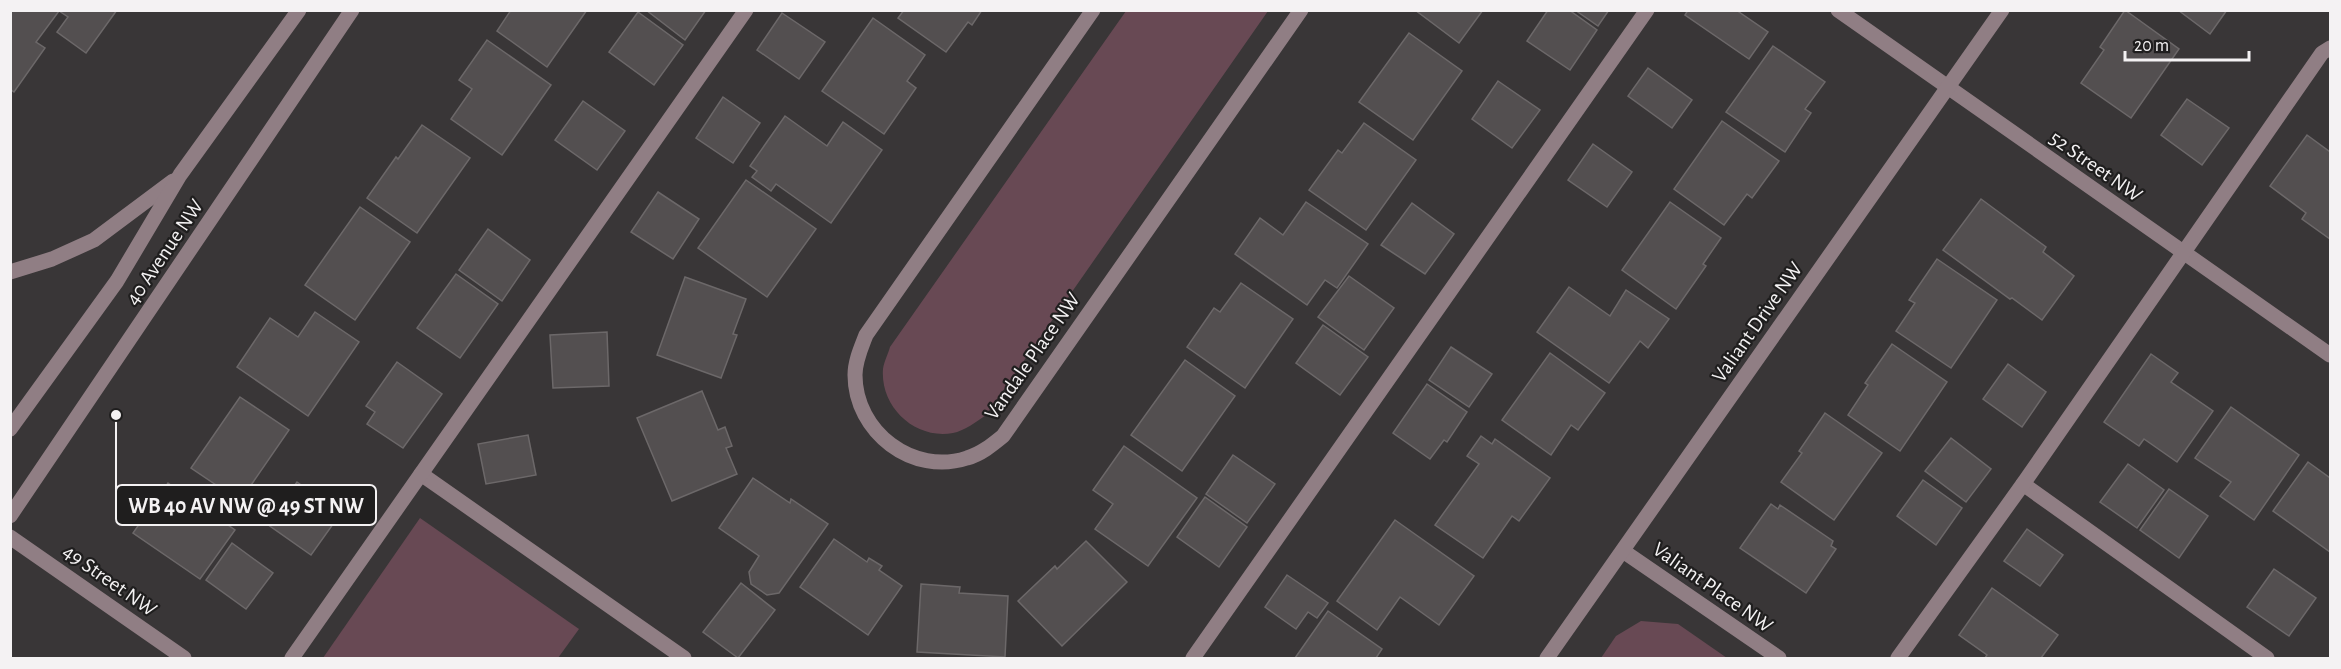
<svg xmlns="http://www.w3.org/2000/svg" width="2341" height="669" font-family="'Alegreya Sans',sans-serif">
<style>
.green{fill:#684954}
.building{fill:#534f50;stroke:#6c6869;stroke-width:1.5}
.lines{fill:none;stroke-linecap:round;stroke-linejoin:round}
.minor{stroke:#907e84;stroke-width:15}
.labels{text-anchor:middle;stroke-width:4.5;stroke-linejoin:round;paint-order:stroke}
.street-label{font-size:21px;fill:#f4f2f3;stroke:#1f1e1e}
.leader{fill:none;stroke:#f4f2f3;stroke-width:2}
.callout-dot{fill:#f4f2f3;stroke:#1f1e1e;stroke-width:2}
.callout{fill:#1f1e1e;stroke:#f4f2f3;stroke-width:2}
.callout-label{font-size:22px;text-anchor:middle;font-weight:bold;fill:#f4f2f3}
</style>
<rect width="100%" height="100%" fill="#393637"/>
<g class="green">
<path d="M1126,11h142l-282,404c-10,7 -22,16 -33,18 -38,7 -73,-26 -70,-64 1,-7 5,-15 7,-22z"/>
<path d="M420,518l159,111 -21,29h-235z"/>
<path d="M1641,621l37,3 49,34h-126l15,-22z"/>
</g>
<g class="building">
<path d="M10,10h107l-31,43 -29,-21 11,-15 -9,-6 -23,31 9,6 -31,44 -4,-3z"/>
<path d="M511,10h76l-40,57 -50,-36z"/>
<path d="M646,10h60l-21,30z"/>
<path d="M904,10h78l-10,15 -4,-3 -22,30 -48,-34z"/>
<path d="M1415,10h68l-24,33z"/>
<path d="M1548,10h21l28,20 -27,40 -43,-29z"/>
<path d="M1575,10h34l-11,16z"/>
<path d="M1688,10h48l32,22 -19,27 -64,-44z"/>
<path d="M2125,10l54,39 -48,69 -50,-35 23,-33 -4,-3z"/>
<path d="M2178,10h49l-17,24z"/>
<path d="M638,12l45,33 -29,40 -45,-33z"/>
<path d="M782,13l43,29 -26,37 -42,-29z"/>
<path d="M873,18l52,37 -18,26 9,7 -32,46 -62,-43z"/>
<path d="M1409,33l53,38 -49,69 -54,-38z"/>
<path d="M487,40l64,45 -49,70 -51,-36 21,-30 -13,-9z"/>
<path d="M1773,46l52,36 -20,27 6,4 -26,39 -59,-40z"/>
<path d="M1648,68l44,32 -20,28 -44,-32z"/>
<path d="M1498,81l42,29 -28,38 -40,-29z"/>
<path d="M723,97l37,26 -27,40 -37,-25z"/>
<path d="M2187,99l42,29 -27,37 -41,-30z"/>
<path d="M583,101l42,30 -28,39 -42,-30z"/>
<path d="M785,116l42,30 16,-24 39,28 -51,73 -55,-39 -5,7 -19,-14 5,-6 -7,-5z"/>
<path d="M1722,121l57,40 -27,37 -5,-4 -23,31 -50,-36z"/>
<path d="M1364,123l52,37 -50,70 -57,-40 29,-40 4,3z"/>
<path d="M422,125l48,33 -53,75 -50,-35 29,-41 2,2z"/>
<path d="M2307,135l23,17v87l-28,-20 4,-6 -36,-27z"/>
<path d="M1593,144l39,28 -25,35 -39,-27z"/>
<path d="M746,180l70,49 -49,68 -69,-49z"/>
<path d="M658,192l41,27 -26,40 -42,-27z"/>
<path d="M1981,199l65,48 -3,5 31,24 -32,44 -30,-22 -2,1 -67,-49z"/>
<path d="M1306,202l62,42 -31,44 -12,-8 -18,25 -72,-51 25,-36 23,17z"/>
<path d="M1670,202l51,36 -18,26 3,2 -30,43 -54,-39z"/>
<path d="M1412,203l42,31 -29,40 -44,-29z"/>
<path d="M360,207l50,35 -55,78 -50,-35z"/>
<path d="M488,229l42,31 -28,41 -43,-31z"/>
<path d="M1937,259l60,41 -46,68 -55,-37 19,-28 -6,-3z"/>
<path d="M456,274l42,30 -38,54 -43,-30z"/>
<path d="M1349,276l45,32 -30,42 -46,-33z"/>
<path d="M685,277l61,22 -13,35 4,1 -16,43 -64,-23z"/>
<path d="M1241,283l52,36 -48,69 -58,-41 27,-39 6,4z"/>
<path d="M1569,287l41,29 16,-26 43,29 -21,29 -8,-7 -31,42 -72,-51z"/>
<path d="M315,312l44,30 -51,74 -71,-49 33,-49 28,19z"/>
<path d="M1323,325l45,32 -28,38 -44,-32z"/>
<path d="M607,332l2,54 -56,2 -3,-53z"/>
<path d="M1892,344l55,38 -47,69 -52,-36 20,-30 -3,-2z"/>
<path d="M1451,347l41,27 -23,33 -40,-27z"/>
<path d="M1550,353l55,40 -27,37 -7,-5 -20,30 -49,-35z"/>
<path d="M2151,354l27,19 -7,9 42,29 -36,51 -33,-23 -5,7 -35,-24z"/>
<path d="M1185,360l50,36 -53,75 -51,-36z"/>
<path d="M397,362l45,32 -39,54 -36,-24 8,-12 -9,-6z"/>
<path d="M2008,364l38,28 -24,35 -39,-28z"/>
<path d="M1427,384l40,28 -20,30 -3,-2 -14,19 -37,-26z"/>
<path d="M702,391l16,39 7,-3 7,19 -6,2 11,26 -65,27 -35,-83z"/>
<path d="M240,397l49,33 -49,71 -49,-33z"/>
<path d="M2231,407l68,48 -45,65 -34,-24 11,-14 -36,-24z"/>
<path d="M1825,413l57,40 -48,67 -53,-38 21,-29 -3,-2z"/>
<path d="M528,435l8,40 -50,9 -8,-40z"/>
<path d="M1481,436l11,8 3,-5 55,39 -31,43 -7,-5 -29,42 -48,-33 44,-61 -12,-8z"/>
<path d="M1951,438l40,31 -25,33 -41,-31z"/>
<path d="M1124,446l73,52 -49,68 -53,-37 18,-25 -20,-14z"/>
<path d="M1233,455l42,29 -28,39 -41,-29z"/>
<path d="M2308,462l22,16v74l-57,-41z"/>
<path d="M2128,464l36,26 -27,38 -37,-26z"/>
<path d="M753,478l37,25 1,-4 37,25 -49,69 -12,2 -16,-11 -2,-12 10,-16 -40,-28z"/>
<path d="M1923,480l39,28 -26,37 -39,-29z"/>
<path d="M297,482l44,31 -30,42 -44,-31z"/>
<path d="M168,483l67,47 -35,49 -67,-46z"/>
<path d="M2169,489l39,27 -29,42 -39,-28z"/>
<path d="M1205,497l42,30 -28,40 -42,-30z"/>
<path d="M1771,504l7,5 2,-4 53,36 -2,5 5,3 -30,44 -66,-45z"/>
<path d="M1395,520l79,56 -35,49 -39,-28 -23,33 -40,-29z"/>
<path d="M2027,529l36,26 -23,31 -36,-25z"/>
<path d="M834,539l33,23 2,-4 13,8 -3,4 23,16 -34,49 -68,-48z"/>
<path d="M1086,541l41,41 -65,64 -44,-45 37,-35 2,3z"/>
<path d="M232,543l41,30 -27,36 -40,-29z"/>
<path d="M2274,569l42,29 -27,38 -42,-29z"/>
<path d="M1287,575l41,28 -11,15 -9,-6 -12,17 -31,-22z"/>
<path d="M741,583l34,27 -37,48 -35,-26z"/>
<path d="M921,584l39,3 -1,6 49,3 -3,61 -88,-5z"/>
<path d="M1992,588l66,47 -17,23h-56l2,-3 -28,-20z"/>
<path d="M1328,611l54,38 -6,9h-81z"/>
</g>
<g class="lines">
<g class="minor">
<path d="M1093,10l-227,325c-5,13 -11,26 -11,40 0,57 58,101 112,83 14,-4 25,-13 36,-22l298,-426"/>
<path d="M1838,10l492,345"/>
<path d="M10,272l42,-13 42,-19 79,-59"/>
<path d="M10,429l107,-148 63,-106 119,-165"/>
<path d="M421,474l263,184"/>
<path d="M2023,484l244,174"/>
<path d="M10,516l342,-506"/>
<path d="M10,537l174,121"/>
<path d="M1623,551l156,107"/>
<path d="M292,658l454,-648"/>
<path d="M1193,658l454,-648"/>
<path d="M1547,658l455,-648"/>
<path d="M1898,658l125,-174 299,-431 8,-5"/>
</g>
</g>
<g class="labels">
<g class="street-label">
<text transform="translate(2096 166) rotate(35)" y="7">52 Street NW</text>
<text transform="translate(164 252) rotate(-56)" y="7">40 Avenue NW</text>
<text transform="translate(1757 322) rotate(-55)" y="7">Valiant Drive NW</text>
<text transform="translate(1032 356) rotate(-55)" y="7">Vandale Place NW</text>
<text transform="translate(110 580) rotate(35)" y="7">49 Street NW</text>
<text transform="translate(1713 587) rotate(35)" y="7">Valiant Place NW</text>
</g>
</g>
<path class="leader" d="M116 415L116 505"/>
<circle class="callout-dot" cx="116" cy="415" r="6"/>
<rect class="callout" x="116" y="485" width="260" height="40" rx="6"/>
<g class="callout-label">
<text x="246" y="513">WB 40 AV NW @ 49 ST NW</text>
</g>
<rect width="2341" height="669" fill="none" stroke="#f4f2f3" stroke-width="24"/>
<path d="M2125 51v9h124v-9" fill="none" stroke="#f4f2f3" stroke-width="3"/>
<text x="2134" y="51" font-size="18" fill="#f4f2f3" stroke="#1f1e1e" stroke-width="4.5" paint-order="stroke">20 m</text>
</svg>
